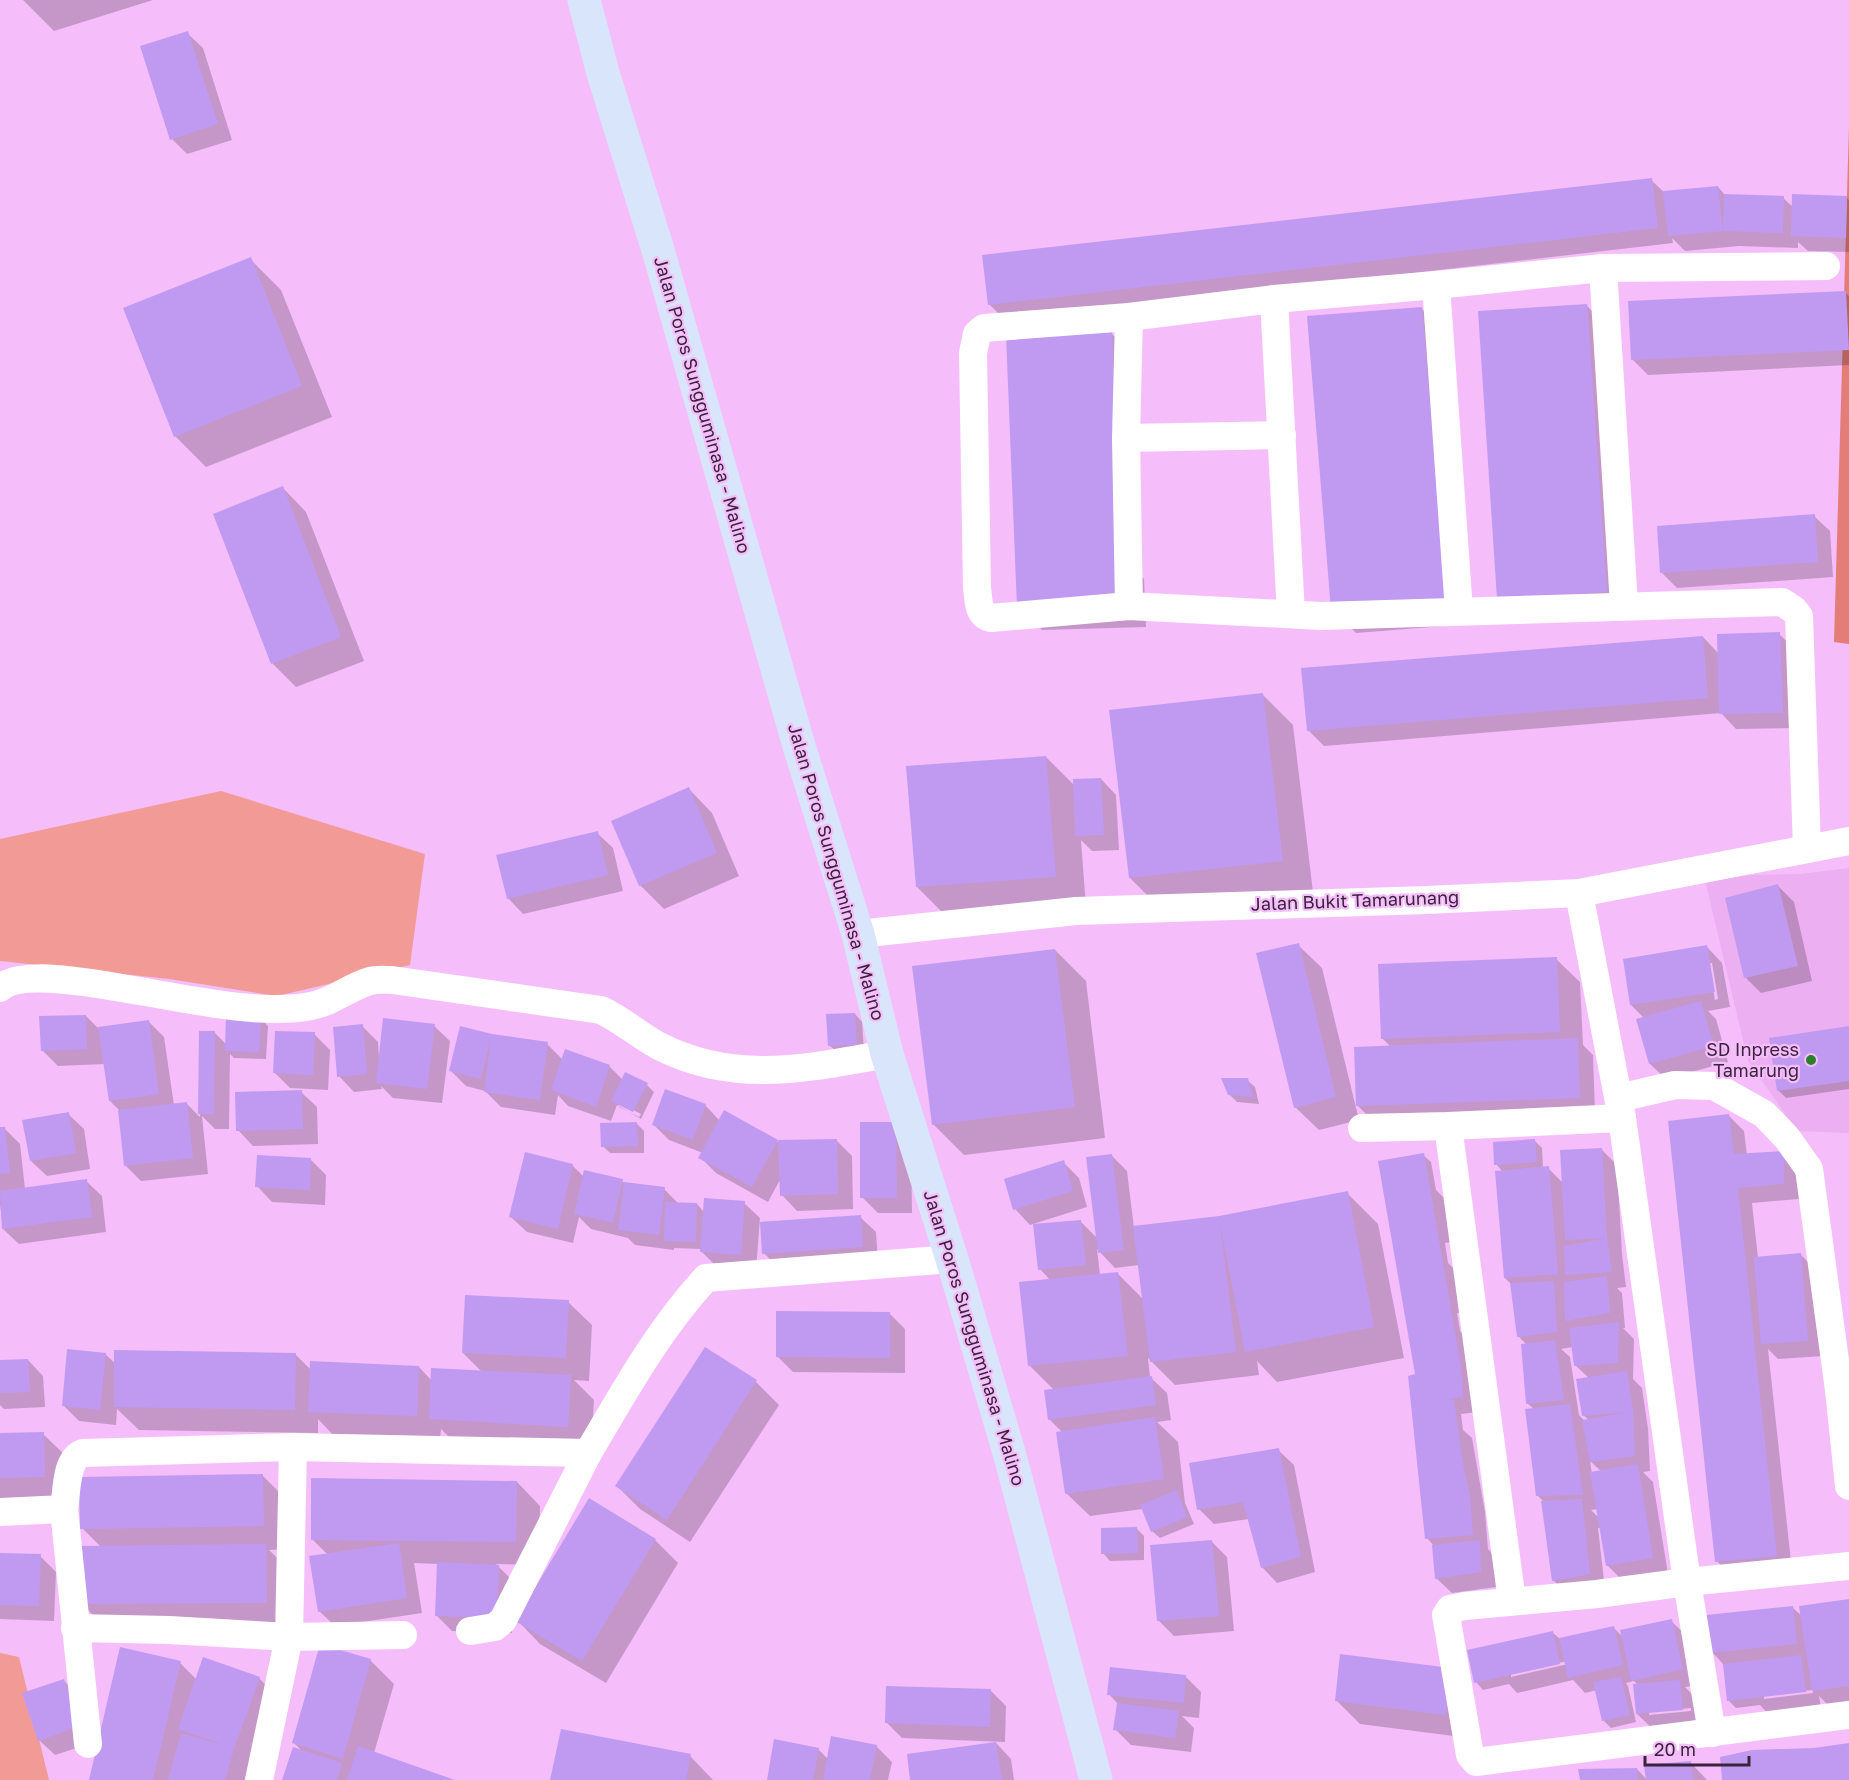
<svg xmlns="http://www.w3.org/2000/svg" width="1849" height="1780" font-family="'Golos Text',sans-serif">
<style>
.built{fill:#ecaff2}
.green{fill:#f29b96}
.forest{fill:#e47c78}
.shadow{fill:#0003;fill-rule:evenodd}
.building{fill:#c09af1}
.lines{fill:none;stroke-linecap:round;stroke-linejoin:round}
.minor{stroke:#fff;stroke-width:28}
.primary{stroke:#d9e5fb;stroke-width:33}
.poi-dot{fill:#2a7f2c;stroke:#f6bdfb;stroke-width:2}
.labels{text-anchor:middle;stroke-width:4.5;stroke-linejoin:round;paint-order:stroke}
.street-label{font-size:18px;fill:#3a243d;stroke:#f6bdfb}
.poi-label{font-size:18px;fill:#3a243d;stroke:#f6bdfb;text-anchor:end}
</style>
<rect width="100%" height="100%" fill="#f6bdfb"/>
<path class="built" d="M1849,868v265l-52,-2 -49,-70 -44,-185 96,-2z"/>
<g class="green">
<path d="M221,791l204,63 -15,111 -133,31 -108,-17 -169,-18v-122z"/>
<path d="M0,1653l19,4 30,123h-49z"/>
</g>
<path class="forest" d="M1849,126v518l-15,-2z"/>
<g class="shadow">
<path d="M23,0h130l-99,31z"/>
<path d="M187,33l16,15 29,92 -45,14 -15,-15z"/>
<path d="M1651,180l13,12 54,-5 8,9 57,2 10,9 53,-10 3,3v52l-41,-1 -10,-9v6l-59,-2 -54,5 -13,-13 1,5 -668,77 -16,-16z"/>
<path d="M250,259l31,31 51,127 -126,50 -31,-31z"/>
<path d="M1845,292l4,4v69l-201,10 -16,-16z"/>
<path d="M1587,306l23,23 19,286 -107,6z"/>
<path d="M1422,309l23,23 24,292 -113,9 -24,-24z"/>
<path d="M1111,333l16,16 9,222 8,8 2,48 -104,3 -23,-23z"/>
<path d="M283,488l23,24 58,149 -68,26 -23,-23 -58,-149z"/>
<path d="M1814,516l16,15 3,46 -156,11 -15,-15z"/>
<path d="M1779,634l16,15 3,79 -62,1 -15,-16 -397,33 -16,-16 395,-93 16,17z"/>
<path d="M1262,694l31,31 20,167 -152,17 -31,-31z"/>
<path d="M1046,757l29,29 26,-7 15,16 3,55 -27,1 -11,-11 5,67 -138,11 -31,-31z"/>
<path d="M689,789l23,24 27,63 -75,33 -24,-24 -27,-63z"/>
<path d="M597,833l16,15 10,43 -100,23 -15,-16z"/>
<path d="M1778,886l16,16 18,79 -51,12 -15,-15z"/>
<path d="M1298,945l24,23 37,152 -40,10 -24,-23z"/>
<path d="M1707,947l15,16 8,44 -22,4 8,8 12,43 -62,17 -16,-15 -5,-45 -14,-14zM1709,963h3l6,36 -3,1z"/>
<path d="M1055,950l31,31 19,157 -141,17 -31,-31z"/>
<path d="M1556,959l24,23 3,63 10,10 2,58 -222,8 -15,-15 33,-59 -9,-9z"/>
<path d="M855,1014l7,8 2,29 -27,1 -8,-7z"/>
<path d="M86,1016l12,12 50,-7 16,16 10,68 13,-1 13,13v-85h14l13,13 33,-27 8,8 -2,33 -32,-1 -4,-4 -1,75h-14l-13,-13 6,58 -67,7 -16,-16 -6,-55 -9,-9 -5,-37 -47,2 -16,-16z"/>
<path d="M362,1026l16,16 1,15 55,-31 16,15 -8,62 -49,-5 -12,-12 1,3 -28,3 -15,-16z"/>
<path d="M1849,1027v62l-63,9 -8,-8z"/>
<path d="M314,1034l16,16 -2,40 -38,-2 -16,-16z"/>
<path d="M492,1035l55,9 16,16 46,6 14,14 24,5 7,7 -13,27 -24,-14 -6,16 -43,-15 -10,-11 -3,20 -54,-8 -16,-16 -19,-5 -16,-16zM619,1103l22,11 -2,3 -20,-10z"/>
<path d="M1247,1080l8,7 4,17 -22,-2 -8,-8z"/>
<path d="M301,1092l16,15 1,37 -65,2 -15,-16z"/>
<path d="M705,1105l15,16 5,-9 53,30 58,-2 16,16 1,53 -56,2 -15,-16 -1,-17 -13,24 -52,-29 -16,-16 3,-4 -34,-13 -15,-15z"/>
<path d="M68,1114l16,15 6,40 -43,7 -16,-15z"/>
<path d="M1729,1116l15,15 3,24 36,-2 16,15v31l-47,4 6,55 43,-3 15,15 7,86 -45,3 -10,-10 24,222 -60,6 -15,-16z"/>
<path d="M636,1123l8,8v22h-34l-7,-7z"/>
<path d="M862,1123l49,16 1,74h-34l-16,-16z"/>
<path d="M4,1128l16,16 5,45 61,-8 16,15 4,36 -87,12 -16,-15 -3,-25v-75z"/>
<path d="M1535,1141l7,7 1,20h5l15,15 38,-34 16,16 5,89 4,33 -9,1 5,5 3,35h-2l11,11 -1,40 9,9 6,41 2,42 -7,1 10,10 15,92 -45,7 -16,-16 -6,-37h-3l7,61 -36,6 -16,-15 -10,-79 -6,-6 -3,-86 -7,-6v-58l-9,-9 -7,-52 -6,-6 -2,-106 -7,-8zM1573,1347l2,18 14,13 -6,37 6,5 -4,1 -6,-6 -9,-58 -9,-8zM1590,1461l12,11 -10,2zM1598,1509l1,9 -8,-8z"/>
<path d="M1111,1155l16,16 7,57 84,-10 129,-25 31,31 26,134 -127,24 -20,-21 2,14 -84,10 -27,-27 2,19 17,16 4,27 -14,2 21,20 7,61 9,21 -34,14 -8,-7 -9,-22 -53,7 -24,-23 -3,-60 -14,-14 5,-29 -24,-24 21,-85 -11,-12 40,-48 18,18zM1097,1249l18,19 24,-3 4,34 -25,-25 -18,1z"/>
<path d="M1423,1155l8,7 5,28 8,8 7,44 -6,1 3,20 8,8 7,41 -6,1 3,18 8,8 10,73 -17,2 2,16 9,8 13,74 3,37 7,8 1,30 -44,6 -16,-15 -2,-32 -7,-8 -10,-162z"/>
<path d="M311,1160l15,15 -1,30 -53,-3 -15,-16z"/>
<path d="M1063,1162l16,16 8,29 -57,18 -15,-16z"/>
<path d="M572,1165l12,12 38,4 4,3 38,5 15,15h18l7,8 40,-9 16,15 -4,52 -39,-3 -16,-16v-2l-27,-1v2l-39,-5 -7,-7 -37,-9 -12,-12 -6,26 -46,-11 -16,-15z"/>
<path d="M860,1217l16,15 2,30 -99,7 -15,-16z"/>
<path d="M568,1302l24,23 -3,56 -15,-1 20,20 -3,50 -137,-8 -13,-13 -1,10 -107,-4 -15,-16v14l-179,-3 -22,-21 -1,16 -37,-4 -16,-16 42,-51 11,10 179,-10 16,16 108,-3 13,14 50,-9 -19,-19z"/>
<path d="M889,1313l16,16v44l-112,-1 -16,-16z"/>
<path d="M706,1349l50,33 23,23 -89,137 -50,-33 -23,-23z"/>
<path d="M28,1360l15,16 2,31 -41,2 -4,-4v-44z"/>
<path d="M0,1434h43l24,23v43l-67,1z"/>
<path d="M1278,1450l16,15 21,107 -38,11 -15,-16 -13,-48 -35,5 -15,-15z"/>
<path d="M262,1475l24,24v50l-17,1 20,19 1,57 -185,1 -24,-24 20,-56 -19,-19z"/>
<path d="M517,1482l23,24 -1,59 -43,-1 18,18 -2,51 -60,-2 -16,-16 2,-51 -24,-1 8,50 -87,13 -16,-15 9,-56 -16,-16z"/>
<path d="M1137,1529l7,7v24l-34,1 -7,-8z"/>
<path d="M655,1540l23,23 -72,120 -66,-39 -23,-24z"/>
<path d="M1212,1542l15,15 7,74 -60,5 -16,-16z"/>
<path d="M0,1554l40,2 16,16 -2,49 -54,-2z"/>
<path d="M1849,1600v103l-20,3 -10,-10 2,11 -53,7 -8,-9 -24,3 -8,-8 -4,-35 -12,-13 81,-44 9,8zM1813,1690v3l-49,6v-3z"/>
<path d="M1671,1621l16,15 11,49 -13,2 10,10 3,28 -45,4 -16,-15 1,-29 -4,-4 -8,2 2,3 8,36 -25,6 -8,-8 -6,-30 -12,3 -12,-13 -56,13 -8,-9 -26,6 -7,-8 76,-50 8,7 53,-12 10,10zM1567,1661l1,3 -57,13v-3zM1691,1708v3l-42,4v-3z"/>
<path d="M370,1660l24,24 -20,69 77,27h-167l18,-29 -8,-8z"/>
<path d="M180,1663l17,17 62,-2 15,16 -29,86h-154z"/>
<path d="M1451,1669l23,24 -5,45 -109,-14 -24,-24z"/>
<path d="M1186,1677l15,15 -2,26 -17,-2 12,12 -3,24 -60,-7 -16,-16 3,-25 -9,-10z"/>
<path d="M64,1681l15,15 16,46 -40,13 -16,-15z"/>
<path d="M991,1691l15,15 -1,36 -103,-4 -16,-16z"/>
<path d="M996,1743l15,16 3,21h-102z"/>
<path d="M876,1746l16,16 -4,18h-120l50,-31 10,10z"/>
<path d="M690,1756l23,24h-162z"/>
<path d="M1691,1763l16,17h-60z"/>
<path d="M1637,1769l10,11h-65z"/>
</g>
<g class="building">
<path d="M188,31l30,93 -48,16 -30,-94z"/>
<path d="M1652,178l6,50 -670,77 -6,-50z"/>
<path d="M1718,186l5,45 -55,5 -5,-45z"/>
<path d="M1724,194l60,2 -1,37 -60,-2z"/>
<path d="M1792,194l55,2 -1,42 -55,-2z"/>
<path d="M251,257l51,129 -128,51 -51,-129z"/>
<path d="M1846,291l3,59 -218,10 -3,-59z"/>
<path d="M1587,304l20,288 -110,7 -19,-288z"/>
<path d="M1422,307l24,294 -115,9 -24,-294z"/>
<path d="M1112,332l11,272 -106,4 -11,-273z"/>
<path d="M283,486l58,151 -70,27 -58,-150z"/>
<path d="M1815,514l3,48 -158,11 -3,-47z"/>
<path d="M1780,632l3,81 -64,1 -2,-80z"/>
<path d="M1703,636l5,62 -401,33 -6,-63z"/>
<path d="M1263,693l20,168 -154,17 -20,-168z"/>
<path d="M1046,756l10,121 -140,10 -10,-121z"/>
<path d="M1101,778l3,57 -29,1 -2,-57z"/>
<path d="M689,787l28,66 -78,33 -28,-65z"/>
<path d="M598,831l10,44 -101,24 -11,-44z"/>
<path d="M1778,884l20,82 -54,12 -19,-80z"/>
<path d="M1299,943l37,154 -42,11 -38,-155z"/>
<path d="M1707,945l8,47 -85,13 -7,-46z"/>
<path d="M1055,949l20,158 -143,18 -20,-159z"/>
<path d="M1557,957l3,75 -179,7 -3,-75z"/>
<path d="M1701,1001l13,45 -65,18 -13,-45z"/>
<path d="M855,1013l2,32 -29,1 -2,-32z"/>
<path d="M86,1015l1,34 -46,2 -2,-35z"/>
<path d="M226,1015l35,2 -2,35 -34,-1z"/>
<path d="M383,1018l52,6 -8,65 -51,-6z"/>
<path d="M149,1020l10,74 -50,7 -11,-74z"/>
<path d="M363,1024l4,50 -30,3 -4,-50z"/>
<path d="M460,1026l32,8 56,8 -8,58 -56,-8 7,-55 -10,42 -32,-8z"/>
<path d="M1849,1026v55l-72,10 -8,-53z"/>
<path d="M199,1031h16l-1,83h-16z"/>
<path d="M275,1031l40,1 -2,43 -40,-2z"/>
<path d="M1578,1038l2,60 -224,8 -2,-59z"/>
<path d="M565,1049l45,16 -14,42 -45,-17z"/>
<path d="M625,1072l23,11 -15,29 -22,-11z"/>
<path d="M1221,1078h27l5,19 -25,-2z"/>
<path d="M665,1089l41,15 -13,36 -41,-15z"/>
<path d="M302,1090l1,39 -67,2 -1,-39z"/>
<path d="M187,1102l6,56 -69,8 -6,-56z"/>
<path d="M724,1110l54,30 59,-1 1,55 -58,2 -2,-56 -26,47 -54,-29z"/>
<path d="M69,1112l7,41 -46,8 -8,-41z"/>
<path d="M1729,1114l5,40 50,-3v33l-46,4 39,368 -62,6 -47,-441z"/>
<path d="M637,1122l1,24 -37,1 -1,-24z"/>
<path d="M860,1122h36l1,76h-37z"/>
<path d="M0,1127h5l5,46 -10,1z"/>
<path d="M1535,1139l2,23 -43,3 -1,-23z"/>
<path d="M1602,1148l5,90 -42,2 -5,-90z"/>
<path d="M525,1152l48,12 -15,65 -49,-12z"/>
<path d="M1424,1153l37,214 2,30 -27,4 18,-2 9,65 7,31 3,40 -48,4 -17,-163 7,-2 -37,-213z"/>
<path d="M1112,1154l12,96 -26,3 -12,-96z"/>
<path d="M257,1155l54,3 -1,32 -55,-3z"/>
<path d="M1064,1160l9,31 -60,19 -9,-31z"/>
<path d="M1549,1166l9,108 -54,4 -9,-107z"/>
<path d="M584,1170l39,9 -10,44 -39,-9z"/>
<path d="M87,1179l5,38 -90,12 -2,-38z"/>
<path d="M624,1182l41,5 -6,48 -41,-5z"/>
<path d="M1348,1191l26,136 -129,25 -25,-129 16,129 -86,10 -17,-136 86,-10z"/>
<path d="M704,1198l41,3 -4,54 -41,-3z"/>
<path d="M665,1202l32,1 -1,39 -32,-1z"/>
<path d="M861,1215l2,32 -101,7 -2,-32z"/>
<path d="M1081,1220l5,45 -48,5 -5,-46z"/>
<path d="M1607,1238l5,34 -47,3 -1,-29z"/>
<path d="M1801,1253l7,88 -47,3 -7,-87z"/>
<path d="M1118,1272l10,84 -100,10 -9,-84z"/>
<path d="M1607,1276l3,37 -45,8 -1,-39z"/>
<path d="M1554,1281l3,51 -40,5 -7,-54z"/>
<path d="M465,1295l104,5 -3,58 -104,-5z"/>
<path d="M776,1311l114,1v46l-114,-1z"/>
<path d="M1619,1322l-1,41 -44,3 -5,-38z"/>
<path d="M1555,1340l9,60 -38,4 -5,-60z"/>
<path d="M705,1347l52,33 -90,140 -52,-34z"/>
<path d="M67,1349l39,4 -6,57 -38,-4z"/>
<path d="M114,1350l182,3 -1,57 -181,-3z"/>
<path d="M28,1359l2,33 -30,1v-33z"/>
<path d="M310,1361l109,5 -2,50 -109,-4z"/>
<path d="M431,1368l140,7 -3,52 -139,-8z"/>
<path d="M1627,1371l6,41 2,44 -45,6 -8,-42 47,-8 -47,4 -6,-37z"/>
<path d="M1152,1376l4,29 -108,15 -4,-30z"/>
<path d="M1570,1404l13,91 -47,1 -11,-87z"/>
<path d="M1155,1417l9,62 -99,15 -9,-62z"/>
<path d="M44,1432l1,45 -45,1v-45z"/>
<path d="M1279,1448l22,109 -40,11 -18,-66 -46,8 -8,-47z"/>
<path d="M1638,1464l15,94 -47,8 -16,-94z"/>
<path d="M263,1474l1,52 -184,3 -1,-52z"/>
<path d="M311,1478l206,3 -1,61 -205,-2z"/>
<path d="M1177,1490l10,27 -36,15 -11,-27z"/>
<path d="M589,1498l67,41 -74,122 -67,-40z"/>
<path d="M1582,1499l8,75 -38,7 -11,-80z"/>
<path d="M1137,1527l1,26 -37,1v-26z"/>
<path d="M1212,1540l7,76 -62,5 -7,-76z"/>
<path d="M1480,1540l1,32 -46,7 -3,-34z"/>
<path d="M399,1543l8,55 -89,14 -9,-56z"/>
<path d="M266,1544l1,59 -187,1 -1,-58z"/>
<path d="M0,1553l41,1 -2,52 -39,-1z"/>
<path d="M437,1562l62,3 -2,53 -62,-2z"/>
<path d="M1849,1599v87l-37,5 -13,-85z"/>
<path d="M1793,1606l4,38 -87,9 -4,-38z"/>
<path d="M1672,1619l11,50 -52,12 -11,-51z"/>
<path d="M1614,1626l9,39 -55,13 -9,-40z"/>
<path d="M1553,1631l7,33 -86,19 -7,-33z"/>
<path d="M320,1644l51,15 -28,100 -51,-16z"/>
<path d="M120,1647l61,14 -28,119h-64z"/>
<path d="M1340,1654l111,14 -5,47 -111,-14z"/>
<path d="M1801,1655l5,37 -79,9 -4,-37z"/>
<path d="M203,1657l57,20 -26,72 -9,31h-57l13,-47 45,13 -48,-17z"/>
<path d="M1110,1667l76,8 -2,28 -77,-8z"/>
<path d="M1621,1677l9,38 -28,6 -9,-39z"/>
<path d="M64,1679l16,47 -42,15 -16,-48z"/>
<path d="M1680,1680l3,30 -47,4 -3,-30z"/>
<path d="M886,1686l105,3 -1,38 -105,-4z"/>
<path d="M1117,1703l62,8 -4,27 -62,-8z"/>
<path d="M561,1729l130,25 -5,26h-136z"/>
<path d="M831,1736l46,9 -7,35h-47z"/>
<path d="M774,1739l45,9 -6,32h-46z"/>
<path d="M996,1742l6,38h-92l-3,-26z"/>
<path d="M1849,1743v37h-127l-2,-23 32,-7 62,-2z"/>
<path d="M358,1746l97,34h-108z"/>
<path d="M293,1747l49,16 -5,17h-55z"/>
<path d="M1691,1761l2,19h-47l-2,-15z"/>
<path d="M1637,1768l1,12h-58l-2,-11z"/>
</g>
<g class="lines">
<g class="minor">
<path d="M1603,268l21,337"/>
<path d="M1436,285l23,326"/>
<path d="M1274,299l17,315"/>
<path d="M1129,317l-3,121 3,168"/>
<path d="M1126,438l156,-3"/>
<path d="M1807,849l-8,-233 -5,-6 -12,-8 -461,14 -192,-10 -138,12c-14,-3 -12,-18 -14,-30l-4,-235 4,-19 7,-6 145,-11 145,-18 162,-14 167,-17 223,-2"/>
<path d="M1579,893l43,225 65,464 25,151"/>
<path d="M858,934l218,-23 350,-11 153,-7 270,-52"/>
<path d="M0,988c23,-21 108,-2 139,3 50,8 122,25 172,15 22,-4 38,-19 59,-25 7,-2 15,-1 22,-1l209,30c21,10 38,25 58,36 76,39 149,22 228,8"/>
<path d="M1619,1098l56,-13 39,1 50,28 23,24 22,31 30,221 10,96"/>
<path d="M1448,1126l64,475"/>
<path d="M1362,1128l86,-2 174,-8"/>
<path d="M64,1509l24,235"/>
<path d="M0,1512l64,-3c3,-16 1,-50 19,-56l210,-6 295,6c36,-61 70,-123 118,-175l246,-19"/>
<path d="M1849,1566l-162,16 -90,12 -132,12 -15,3 -4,6 24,140 6,7 373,-47"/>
<path d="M75,1628l94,2 120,7 114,-2"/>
<path d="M470,1631l25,-4 8,-7 85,-167"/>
<path d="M259,1780l30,-143 4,-190"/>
</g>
<path class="primary" d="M584,0l19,73 55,177 141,496 59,188 29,120 65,205 58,197 86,324"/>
</g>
<circle class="poi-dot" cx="1811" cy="1060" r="6"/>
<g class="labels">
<g class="street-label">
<text transform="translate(702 405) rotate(74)" y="6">Jalan Poros Sungguminasa - Malino</text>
<text transform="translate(836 872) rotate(74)" y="6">Jalan Poros Sungguminasa - Malino</text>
<text transform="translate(1355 901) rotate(-2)" y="6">Jalan Bukit Tamarunang</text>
<text transform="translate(974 1338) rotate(73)" y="6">Jalan Poros Sungguminasa - Malino</text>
</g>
<g class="poi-label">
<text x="1799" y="1056">SD Inpress<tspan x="1799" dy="21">Tamarung</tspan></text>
</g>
</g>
<path d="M1645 1756v9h104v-9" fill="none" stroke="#3a243d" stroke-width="3"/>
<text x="1654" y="1756" font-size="18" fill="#3a243d" stroke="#f6bdfb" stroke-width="4.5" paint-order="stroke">20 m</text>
</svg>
